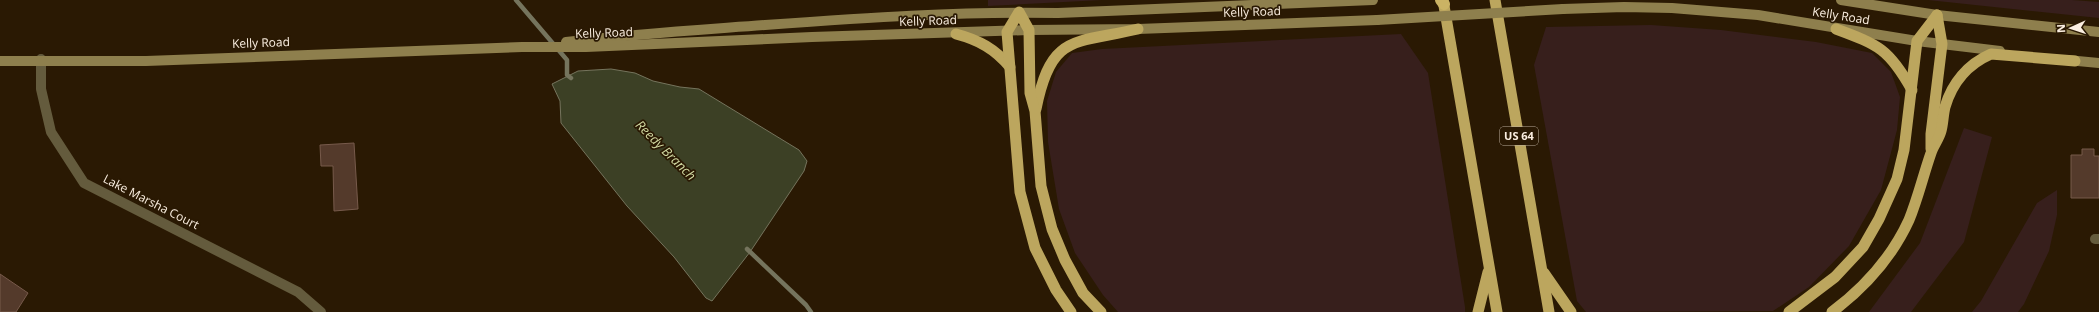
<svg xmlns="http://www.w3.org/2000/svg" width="2099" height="312" font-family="'Open Sans',sans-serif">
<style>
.green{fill:#371f1c}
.water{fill:#3c4025;stroke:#75745d}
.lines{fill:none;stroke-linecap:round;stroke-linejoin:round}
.stream{stroke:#75745d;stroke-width:4.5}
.building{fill:#543a2b;stroke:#775a4b}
.minor{stroke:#645b3d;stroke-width:10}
.secondary{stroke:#8e7f4d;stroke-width:10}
.trunk{stroke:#bca65e;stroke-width:11}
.motorway{stroke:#cbb364;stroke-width:12}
.secondary-bridge{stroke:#8e7f4d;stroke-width:10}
.labels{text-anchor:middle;stroke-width:3.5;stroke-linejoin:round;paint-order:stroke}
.shield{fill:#2a1903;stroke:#bcaf9e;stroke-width:1}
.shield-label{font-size:11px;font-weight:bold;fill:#fbefe1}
.street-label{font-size:12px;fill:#fbefe1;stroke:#2a1903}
.water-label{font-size:13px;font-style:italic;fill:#d1d9a2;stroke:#2a1903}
</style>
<rect width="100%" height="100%" fill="#2a1903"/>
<g class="green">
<path d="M988,0h114l-114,6z"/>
<path d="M1928,0h144l27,2v16z"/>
<path d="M1651,25l70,5 95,12 56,11 19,19 9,25 -3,33 -16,60 -32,56 -40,41 -36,24 -187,1 -9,-11 -43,-236 12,-38z"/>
<path d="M1401,34l27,39 37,234v5h-347l-15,-17 -28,-42 -16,-44 -11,-67 -1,-41 9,-29 16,-19 30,-4z"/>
<path d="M1964,128l28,9 -28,105 -53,70h-42l51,-69z"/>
<path d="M2057,190v25l-8,36 -25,53 -6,8h-46l9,-11 56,-98z"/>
</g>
<path class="water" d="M611,69l24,4 18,8 27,6 19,2 100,61 8,11 -3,10 -54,81 -38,49 -6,-3 -32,-41 -47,-51 -66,-83 -1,-22 -8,-17 26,-13z"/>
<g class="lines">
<g class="stream">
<path d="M516,0l51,60v15l4,3"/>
<path d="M747,249l59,56 5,7"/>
</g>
</g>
<g class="building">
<path d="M354,143l4,66 -24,2 -1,-45h-12l-1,-21z"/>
<path d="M2082,149h12v7h5v42h-28v-43h11z"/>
<path d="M0,274l28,19 -12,19h-16z"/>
</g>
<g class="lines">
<g class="minor">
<path d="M41,59v30l10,43 33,51 214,109 23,20"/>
<path d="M2095,239h4"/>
</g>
<g class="secondary">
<path d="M1841,0l96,15 162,17"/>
<path d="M1563,9l61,-2 48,1 86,7 159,26 83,10"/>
<path d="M566,42c66,-8 132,-12 199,-17 97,-7 195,-14 293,-12l315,-13"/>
<path d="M2067,60l32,3"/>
<path d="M0,61h146l376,-14h64l226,-10 217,-7 109,-1 239,-9"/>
</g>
<g class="trunk">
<path d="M1443,0l54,312"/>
<path d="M1495,0l54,312"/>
<path d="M1836,29c43,16 53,20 76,61"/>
<path d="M956,34c23,6 39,15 54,33"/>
<path d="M1036,109c15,-76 38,-65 102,-80"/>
<path d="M1931,149v-15l11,-90 -5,-29"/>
<path d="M1544,273l27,39"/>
<path d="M1071,312l-15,-22 -21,-42 -15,-56 -13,-160 12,-20 10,18 1,63 5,18 6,75 11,43 13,31 18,33 18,19"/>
<path d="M1478,312l10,-40"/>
<path d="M1789,312l46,-35 28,-30 16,-28 18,-40 7,-29 13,-109 20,-26"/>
<path d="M1832,312c32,-24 60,-55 77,-92 9,-22 14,-44 22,-67 2,-7 8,-14 10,-22 2,-7 2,-16 4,-24 7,-24 23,-43 46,-53l84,7"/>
</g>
<path class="motorway" d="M1441,0l3,4"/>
<path class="secondary-bridge" d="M1377,20l186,-11"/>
</g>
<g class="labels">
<rect class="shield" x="1500" y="127" width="38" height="18" rx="3"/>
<g class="shield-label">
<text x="1519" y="140">US 64</text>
</g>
<g class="street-label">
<text transform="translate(1252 12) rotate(-2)" y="4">Kelly Road</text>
<text transform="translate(1841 16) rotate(9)" y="4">Kelly Road</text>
<text transform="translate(928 21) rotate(-2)" y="4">Kelly Road</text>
<text transform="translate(604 33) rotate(-2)" y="4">Kelly Road</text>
<text transform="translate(261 43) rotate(-2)" y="4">Kelly Road</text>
<text transform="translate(151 202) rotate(27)" y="4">Lake Marsha Court</text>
</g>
<g class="water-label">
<text transform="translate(666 150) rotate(45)" y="5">Reedy Branch</text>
</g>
</g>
<g transform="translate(2071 28) rotate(267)" stroke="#2a1903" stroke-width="3" paint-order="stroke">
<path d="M0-3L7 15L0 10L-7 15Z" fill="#fbefe1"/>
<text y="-6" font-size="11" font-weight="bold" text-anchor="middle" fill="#fbefe1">N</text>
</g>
</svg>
